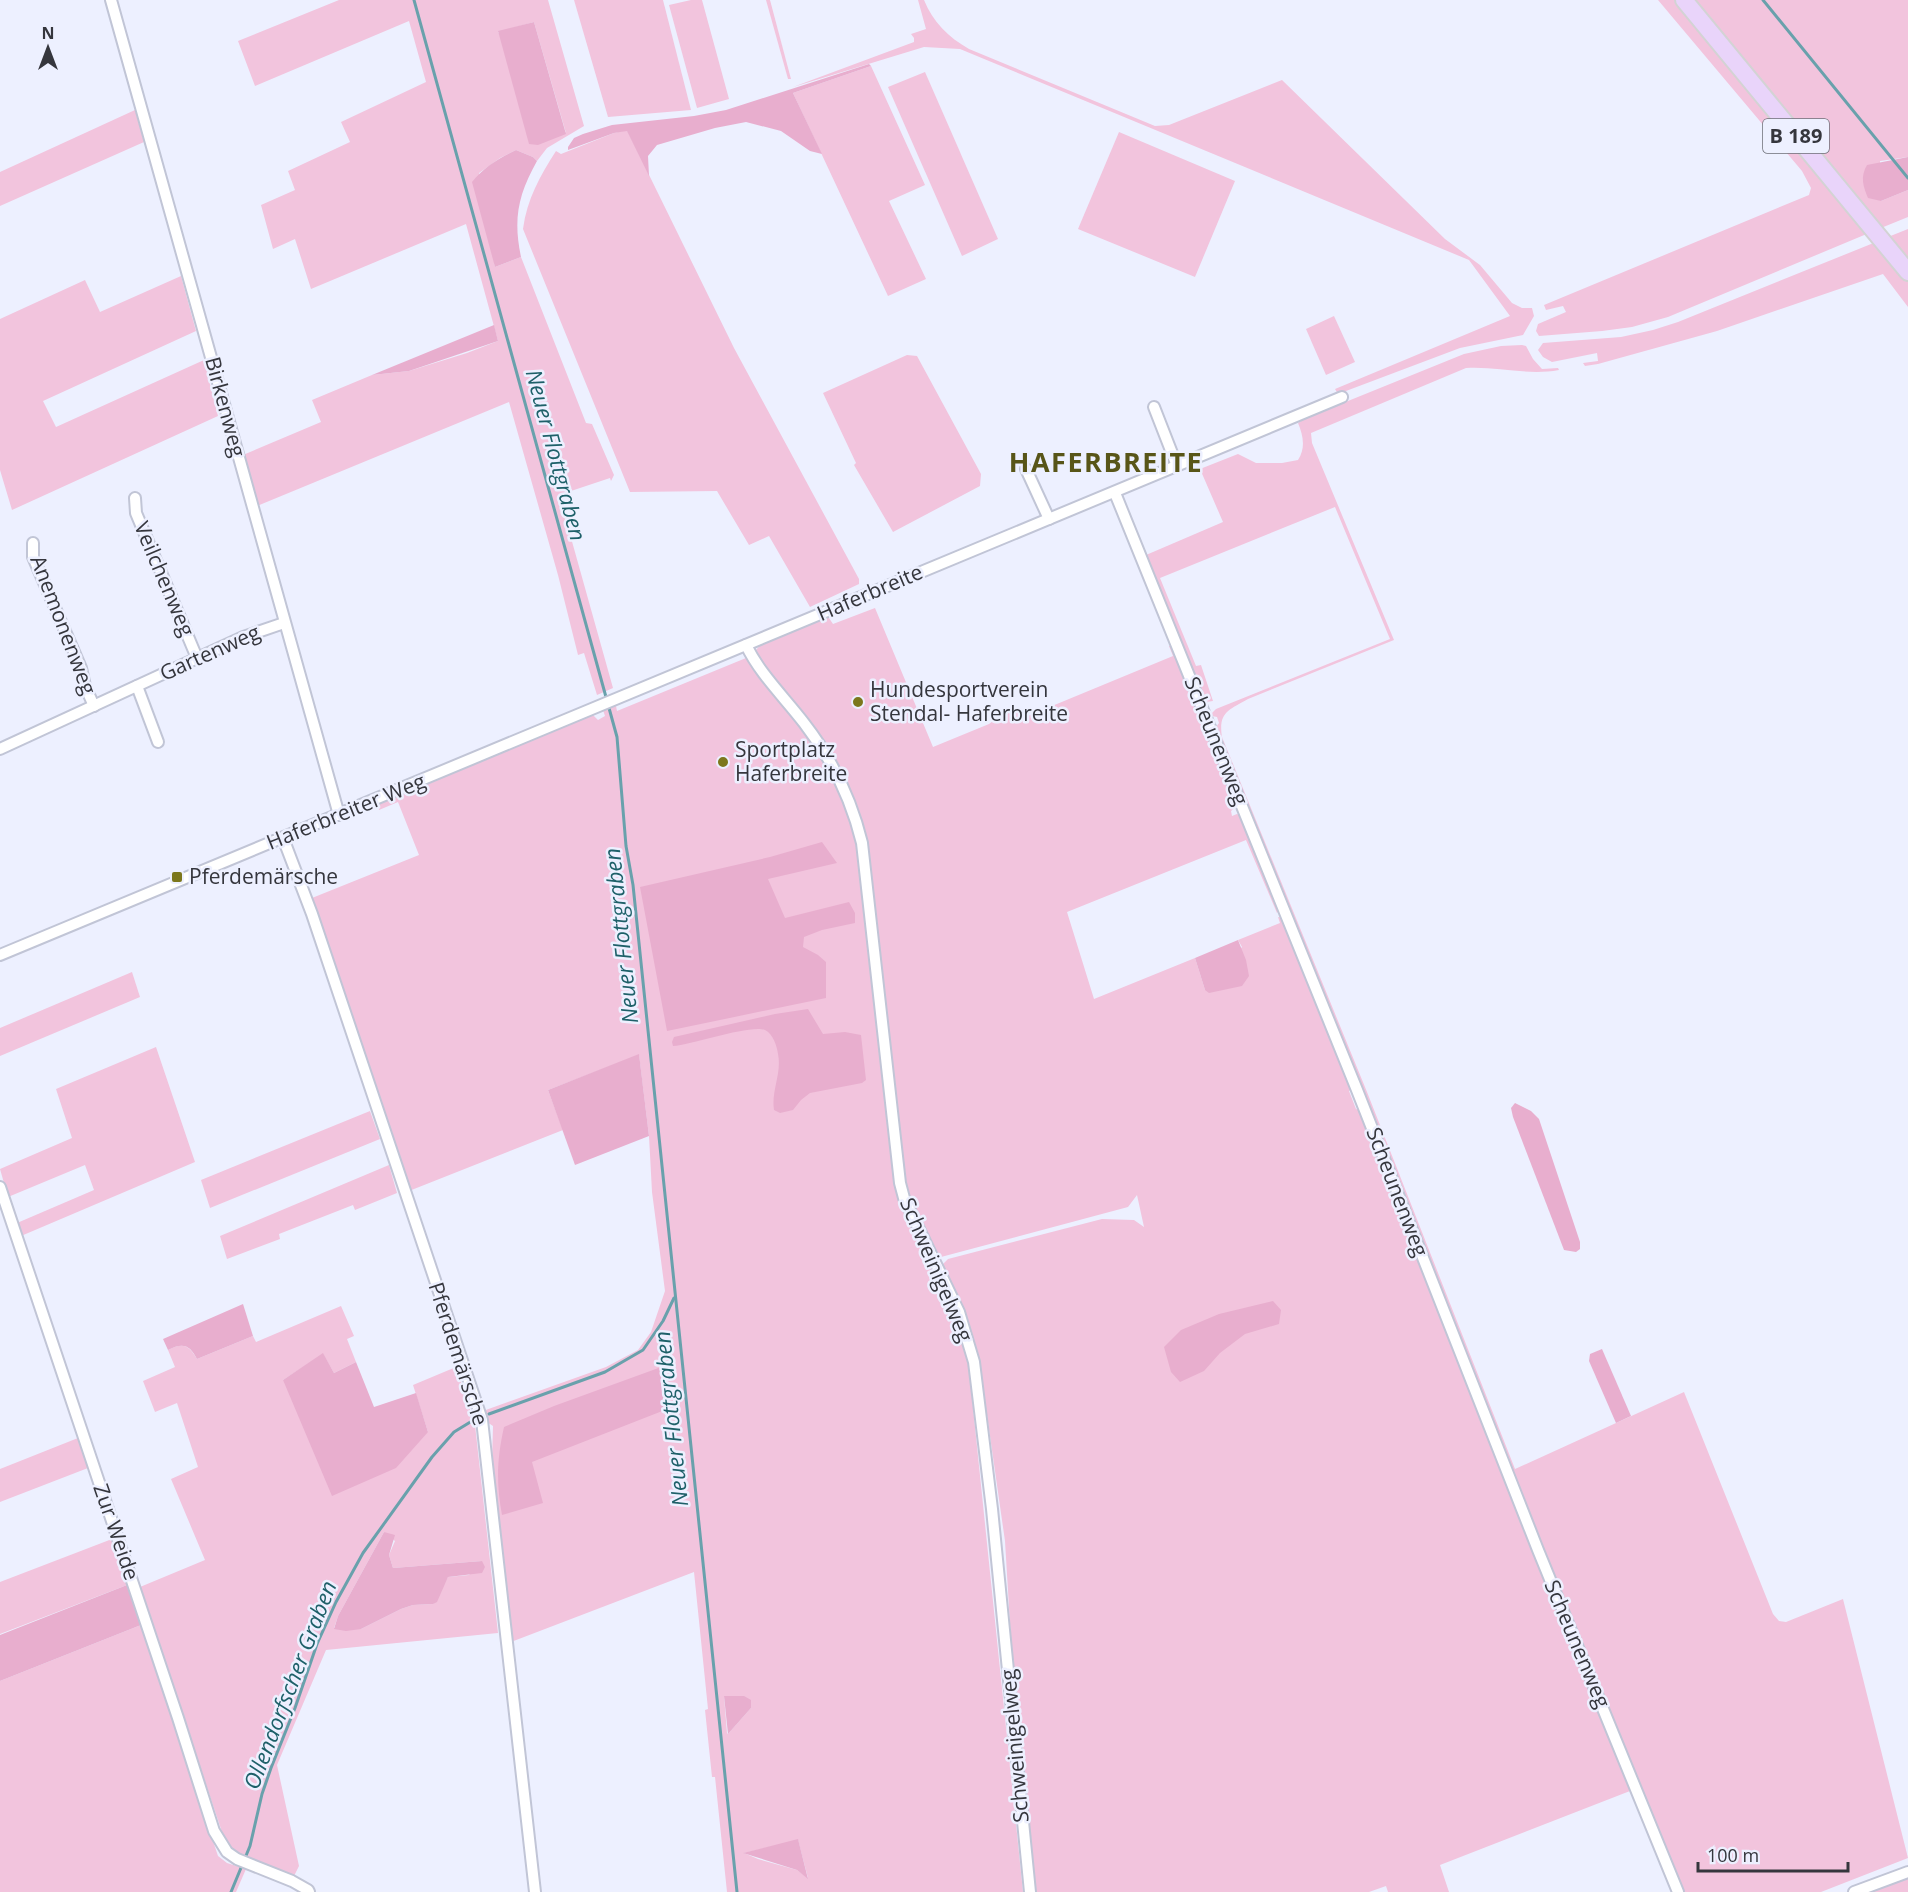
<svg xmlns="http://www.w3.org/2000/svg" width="1908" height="1892" font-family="'Open Sans',sans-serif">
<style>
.green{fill:#f2c4dd;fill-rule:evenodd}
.forest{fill:#e8aece}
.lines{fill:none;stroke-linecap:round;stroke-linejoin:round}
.stream{stroke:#69a1ac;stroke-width:3}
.minor-casing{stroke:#c1c5d6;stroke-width:14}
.primary-casing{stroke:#d3d3d4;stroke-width:20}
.minor{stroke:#fff;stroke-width:10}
.primary{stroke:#e9d4fa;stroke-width:16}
.poi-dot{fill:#7c771c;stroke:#edf0ff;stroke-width:2}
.labels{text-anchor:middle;stroke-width:5;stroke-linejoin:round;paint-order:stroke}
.shield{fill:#edf0ff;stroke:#6c6e77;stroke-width:1.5}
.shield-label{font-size:20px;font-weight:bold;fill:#35363d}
.street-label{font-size:21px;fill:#35363d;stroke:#edf0ff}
.poi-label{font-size:21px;fill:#35363d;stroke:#edf0ff;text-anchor:start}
.water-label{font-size:22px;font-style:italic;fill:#1e6069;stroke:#edf0ff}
.district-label{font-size:27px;font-weight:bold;letter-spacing:1.5px;fill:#585518;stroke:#edf0ff}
</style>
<rect width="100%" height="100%" fill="#edf0ff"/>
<g class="green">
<path d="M339,0h209l36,126 -37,22 -10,13 -4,-4 -17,-7 -16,8 -21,15 16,94 26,-10 65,166 6,1 22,51 -3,6 -1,-3 -51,17 54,193 -16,7 -13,-42 -6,2 -20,-80 -49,-173 -252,104 -14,-51 78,-33 -9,-22 60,-25 37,-4 58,-18 31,-12 -32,-117 -155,65 -16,-50 -22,10 -12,-44 34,-15 -7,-19 62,-29 -9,-20 85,-40 -17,-61 -154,65 -17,-45zM534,22l32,111 -68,-101z"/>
<path d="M574,0h89l28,110 -83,7z"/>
<path d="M691,0h11l27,99 -32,9 -28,-103z"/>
<path d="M766,0h4l21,79h-3z"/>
<path d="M918,0h6c9,22 24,37 45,49l186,77 14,-1 113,-45 163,159 35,26 32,38 10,5h10l2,8 -11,19 -63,13 -122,46 -3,-5 175,-73 -41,-56 -509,-211 -36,-2 -131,40 121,-45v-4l-3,-4 15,-5z"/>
<path d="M1658,0h18l193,233 -201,84 -36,10 -30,4 -63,5 -3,-5 2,-7 28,-12 -3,-6 -17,4 -2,-5 265,-110 2,-7 -9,-17z"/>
<path d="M1692,0h216v157l-28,4 1,40 27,-11v27l-27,11z"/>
<path d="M871,66l54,119 -36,16 37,78 -38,17 -95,-203z"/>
<path d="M925,72l73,167 -36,17 -74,-169z"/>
<path d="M135,110l9,32 -144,64v-34z"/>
<path d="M627,130l107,218 125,231v5l-49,23 -41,-71 -20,9 -32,-54 -87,1 -107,-263c4,-30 17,-53 33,-78l5,3 53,-21z"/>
<path d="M1119,132l116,49 -40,96 -117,-48z"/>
<path d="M1908,229v33l-20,-25z"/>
<path d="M1876,242l32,40v25l-25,-33 -166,57 -119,33 -13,2 -2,-3 15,-2 -1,-8 -45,9 -9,-5 -5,-7 5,-7 78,-6 32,-7 25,-8z"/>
<path d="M181,276l15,55 -153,70 13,26 148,-67 14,56 -206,94 -12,-40v-151l85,-39 15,32z"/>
<path d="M1334,316l21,46 -29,13 -20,-46z"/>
<path d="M1522,345l4,1 7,13 9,10 16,-1 1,2c-32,6 -62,-4 -93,-2l-155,65 1,10 82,197 -146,59c-19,11 -30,13 -26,38l145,355 148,377 169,-77 89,222 6,7 7,1 57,-23 65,259 -87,34h-139l-182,-453 -111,-282 -3,-13 -3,-2 -97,-239 1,-3 -3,-6 -2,-1 -61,-150 -5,-16 3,-4 -2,-6 -5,-1 -1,-2 5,-5 174,-70 -55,-132 -175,71 36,88 5,-1 12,36 -7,1 -2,-2 -58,-145 77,-33 -23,-53 38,-15 18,9h26l16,-3c8,-12 5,-25 0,-37l8,-5 158,-64 37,-8z"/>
<path d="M907,355l10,1 64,118 -1,12 -87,46 -39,-67 2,-2 -33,-70z"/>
<path d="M875,608l58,139 56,-23 16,-12 13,-5 5,11 150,-62 -4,-10h4l65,159 -7,6 1,5 5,-2 5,2 38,93 -3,4 -31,-73 -179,72 27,87 101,-41 10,32 37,-43 -4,-7 42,-17 -2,-6 6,1 69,170 -4,3 7,18 5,1 269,681 -190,74 9,27h-61l-2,-6 -17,6h-334l-23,-235 -7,-116 -23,-161 -13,-57 -27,-58 6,-6 154,-40 32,1 10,7 -7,-32 -9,12 -187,50 -5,-2 -30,-59 -32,-264 -26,-142 -82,-118 -9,-16 -1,-6 6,-7 60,-26 7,1 4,6z"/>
<path d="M746,658l62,77 22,31 29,71 36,342 64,142 10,48 54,523h-296l-12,-115h-3l-7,-67 3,-1 -14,-137 -183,70 -19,-180 1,-36 -6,-4 -4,-11 123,-44 32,-17 13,-18 14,-41 -13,-99 -3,-56 -10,-81 -91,35 15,40 -154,61 -97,-293 107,-43 -21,-53 -19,8 -2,-7 215,-89 6,6 7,-4 -2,-6 13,-4 1,5zM724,1696l27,12 -23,26 -1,-1zM798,1840l10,38 -11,-8 -39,-11 -14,-6z"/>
<path d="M132,972l8,25 -140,59v-28z"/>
<path d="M156,1047l39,115 -174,74 -4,-13 77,-33 -9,-25 -77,32 -8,-28 72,-31 -16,-49z"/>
<path d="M370,1111l10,28 -170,69 -9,-28z"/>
<path d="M389,1165l8,28 -42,17 -2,-5 -74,29 1,5 -53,20 -7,-23z"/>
<path d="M341,1306l13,30 -7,3 9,23 -22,11 -11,-19 -40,26 145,52 -15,-47 43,-18 19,58 23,208 -172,17 -49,115 22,101 -5,10h-4l-58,-26 -10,-18 -82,-245 65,-27 -34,-81 27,-12 -21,-64 -22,9 -12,-31 32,-14 -7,-17c15,-8 21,-5 29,9l56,-23 3,6zM384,1532l11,9 -6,14 4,13 89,-7 -13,14 -21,2 -15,27 -20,1 -12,4 -40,20 -27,-1 4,-12z"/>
<path d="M78,1438l10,30 -88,34v-33z"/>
<path d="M112,1539l15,46 -127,49v-52z"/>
<path d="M141,1625l77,231 9,7 19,6 -10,23h-236v-211z"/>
<path d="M1908,1876v16h-40z"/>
</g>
<g class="forest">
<path d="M534,22l32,112 -28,11 -9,-1 -31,-113z"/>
<path d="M869,64l2,2 -78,27 29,61 -12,-3 -29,-20 -35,-9 -31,6 -58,17 -9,11 1,20 -22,-45 -13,2 -46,17v-3l6,-9 9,-4 29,-9 82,-9 32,-6z"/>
<path d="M516,150l17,7 4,4c-19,34 -24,58 -16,96l-26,10 -23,-85c12,-15 27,-24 44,-32z"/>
<path d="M1908,157v33l-27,11 -13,-3c-5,-12 -8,-21 -1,-33z"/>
<path d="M494,325l4,16 -89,30 -37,4z"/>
<path d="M822,842l15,21 -69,16 17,39 64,-16 6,11v10l-33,7 -18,7 -1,10 15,8 8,7v36l-159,33 -27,-144 130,-30z"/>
<path d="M1238,940l8,20 3,16 -7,10 -33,7 -4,-3 -10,-32z"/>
<path d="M808,1009l15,25 22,-2 16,3 5,45 -4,3 -52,10 -9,7 -8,10 -13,3 -6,-3c-3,-19 8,-37 4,-56 -1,-8 -5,-20 -13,-24 -13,-6 -72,14 -92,16l-1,-4 2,-5 101,-23z"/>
<path d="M639,1054l10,82 -74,29 -27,-75z"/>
<path d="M1515,1103l16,8 8,8 41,123v7l-4,3 -12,-2 -51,-133 -2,-9z"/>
<path d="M1273,1301l8,9 -2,14 -34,10 -25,19 -16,18 -24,11 -9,-10 -7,-25 17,-17 38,-16z"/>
<path d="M243,1304l10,32 -56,23c-7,-14 -14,-17 -29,-9l-5,-11z"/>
<path d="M1602,1349l29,67 -15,7 -27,-62 1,-7z"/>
<path d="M323,1353l11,20 22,-11 18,45 42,-14 12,39 -32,36 -64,28 -49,-116z"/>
<path d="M664,1366l6,42 -138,54 11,41 -41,12c-6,-32 -5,-57 2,-88l50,-21z"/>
<path d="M384,1532l11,3 -6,20 4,13 89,-7 3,6 -3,6 -34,4 -11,25 -4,2 -20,1 -12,4 -40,20 -15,2 -12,-2 4,-13z"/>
<path d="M127,1585l14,40 -141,56v-46z"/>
<path d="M724,1696h20l7,4v8l-23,26z"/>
<path d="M798,1839l10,40 -11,-9 -54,-17z"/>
</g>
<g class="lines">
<g class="stream">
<path d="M414,0l203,737 9,109 7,39 104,1007"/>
<path d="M1763,0l145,178"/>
<path d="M489,1414l116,-42 38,-22 20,-29 11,-23"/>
<path d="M231,1892l19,-46 12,-52 9,-26 24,-60 22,-64 19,-42 27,-49 69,-96 22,-25 18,-11"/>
</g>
<defs>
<g id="minor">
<path d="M111,0l228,815"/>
<path d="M1154,407l23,59"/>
<path d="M1026,469l23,50"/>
<path d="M1115,493l242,597 181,460 140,342"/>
<path d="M135,498l1,15 61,145"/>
<path d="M33,543v14l48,111 4,18 9,20"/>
<path d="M746,645c14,29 38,52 58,78 28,36 47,75 58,120l38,340 4,15 55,114 15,50 18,147 38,383"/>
<path d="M137,686l21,56"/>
<path d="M0,749l243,-112 41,-14"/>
<path d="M283,838l29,76 170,506 53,472"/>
<path d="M0,955l1342,-558"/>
<path d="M0,1187l178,531 36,113 13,21 10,7 55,22 16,9 1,2"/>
<path d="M1854,1892l54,-20"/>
</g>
<path id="primary" d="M1684,0l224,272"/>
</defs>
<use href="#minor" class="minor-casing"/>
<use href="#primary" class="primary-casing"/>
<use href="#minor" class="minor"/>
<use href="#primary" class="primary"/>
</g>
<g class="poi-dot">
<circle cx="858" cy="702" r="6"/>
<circle cx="723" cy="762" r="6"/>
<rect x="171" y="871" width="12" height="12" rx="3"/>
</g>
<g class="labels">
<rect class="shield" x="1763" y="119" width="66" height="34" rx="4.5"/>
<g class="shield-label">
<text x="1796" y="143">B 189</text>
</g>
<g class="street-label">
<text transform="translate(225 407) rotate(75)" y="7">Birkenweg</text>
<text transform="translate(164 579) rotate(67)" y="7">Veilchenweg</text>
<text transform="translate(870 593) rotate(-23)" y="7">Haferbreite</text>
<text transform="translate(63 625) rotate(69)" y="7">Anemonenweg</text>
<text transform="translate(210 653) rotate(-24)" y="7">Gartenweg</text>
<text transform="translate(1216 741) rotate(68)" y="7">Scheunenweg</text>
<text transform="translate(346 812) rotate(-22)" y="7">Haferbreiter Weg</text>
<text transform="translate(1397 1192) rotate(69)" y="7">Scheunenweg</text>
<text transform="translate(936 1270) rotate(67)" y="7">Schweinigelweg</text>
<text transform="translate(458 1354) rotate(72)" y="7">Pferdemärsche</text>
<text transform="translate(116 1532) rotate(71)" y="7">Zur Weide</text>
<text transform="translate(1577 1644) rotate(67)" y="7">Scheunenweg</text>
<text transform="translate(1015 1746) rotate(-95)" y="7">Schweinigelweg</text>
</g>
<g class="poi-label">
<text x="870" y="697">Hundesportverein<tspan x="870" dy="24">Stendal- Haferbreite</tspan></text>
<text x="735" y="757">Sportplatz<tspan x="735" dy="24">Haferbreite</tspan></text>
<text x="189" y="884">Pferdemärsche</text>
</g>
<g class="water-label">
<text transform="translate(556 455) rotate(75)" y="8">Neuer Flottgraben</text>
<text transform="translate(621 936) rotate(-96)" y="8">Neuer Flottgraben</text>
<text transform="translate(671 1419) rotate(-96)" y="8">Neuer Flottgraben</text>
<text transform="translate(290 1685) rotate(-69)" y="8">Ollendorfscher Graben</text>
</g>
<g class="district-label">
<text x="1106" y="472">HAFERBREITE</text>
</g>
</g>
<g transform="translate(48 48)" stroke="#edf0ff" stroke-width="4.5" paint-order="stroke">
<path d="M0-4.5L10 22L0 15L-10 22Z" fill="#35363d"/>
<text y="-9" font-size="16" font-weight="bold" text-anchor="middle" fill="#35363d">N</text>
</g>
<path d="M1698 1862v9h150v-9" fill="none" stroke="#35363d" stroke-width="3"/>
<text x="1707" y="1862" font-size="18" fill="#35363d" stroke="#edf0ff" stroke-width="4.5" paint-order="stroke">100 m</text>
</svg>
